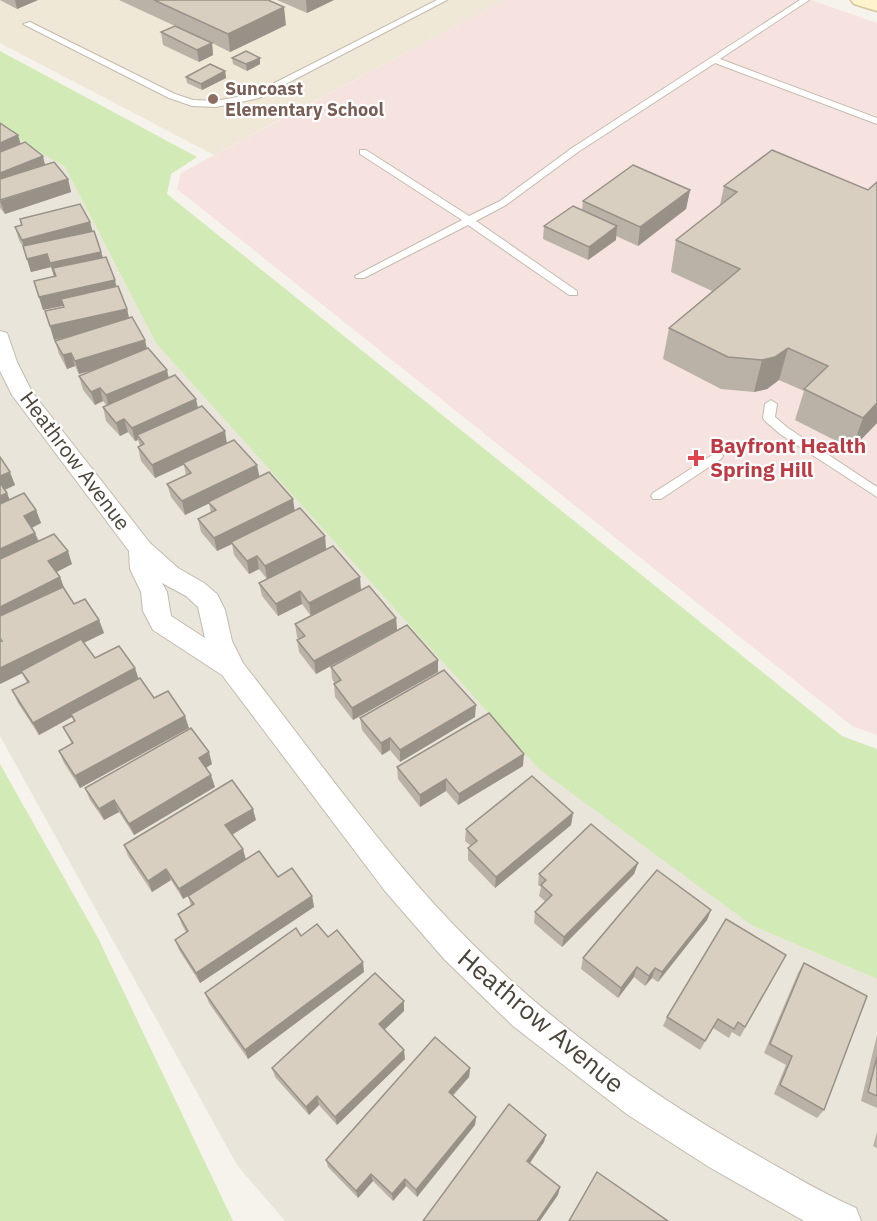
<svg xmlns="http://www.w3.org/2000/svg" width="877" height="1221" font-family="'IBM Plex Sans',sans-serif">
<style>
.residential{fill:#eae5da}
.education{fill:#efe8d6}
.medical{fill:#f6e3e0}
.green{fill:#d2eab5}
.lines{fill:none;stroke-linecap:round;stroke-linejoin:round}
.lane-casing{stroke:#c2bbae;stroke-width:2}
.street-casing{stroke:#c2bbae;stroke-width:2}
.secondary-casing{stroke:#d6c79b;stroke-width:3}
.lane{fill:#fff;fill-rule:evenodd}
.street{fill:#fff;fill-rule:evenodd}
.secondary{fill:#fff3cd;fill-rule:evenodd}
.wall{fill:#bab2a6}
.shaded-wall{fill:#979187}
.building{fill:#d8cfc1;stroke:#979187;stroke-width:1.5}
.education-dot{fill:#8d6e63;stroke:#fff;stroke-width:2}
.health-dot{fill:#e0444e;stroke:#fff;stroke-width:2}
.labels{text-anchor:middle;stroke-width:4.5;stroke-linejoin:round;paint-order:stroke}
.far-education-label{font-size:18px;font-weight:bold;fill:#785e54;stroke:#fff;text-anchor:start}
.health-label{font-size:21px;font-weight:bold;fill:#be3a42;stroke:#fff;text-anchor:start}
.street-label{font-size:21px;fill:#4b4439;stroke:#fff}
.near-street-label{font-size:26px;fill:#4b4439;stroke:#fff}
</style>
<rect width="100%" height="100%" fill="#f6f3ec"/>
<path class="residential" d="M0,128l65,39 91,176 597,583 124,53v242h-592l-48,-56 -237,-429z"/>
<path class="education" d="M0,0h504l-290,155 -214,-112z"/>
<path class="medical" d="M504,0h307l66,23v712l-25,-9 -675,-537 4,-16z"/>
<g class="green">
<path d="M0,51l197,106 -26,17 -4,20 675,542 35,13v230l-124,-53 -214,-157 -383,-426 -91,-176 -65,-39z"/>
<path d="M0,764l98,174 135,283h-233z"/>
</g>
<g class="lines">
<defs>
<g id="lane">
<path d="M437,0h10l-188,98 -43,9 -24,-1 -23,-8 -146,-74 7,-2 145,72 18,6 23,1 37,-7z"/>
<path d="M800,0h9l-89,59 157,59v6l-162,-61 -137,89 -72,53 -30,16 101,70v4h-8l-101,-70 -104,53h-8l-1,-2 107,-56 -102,-66v-4h6l103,66 31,-15 72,-53z"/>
<path d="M771,400l6,4 -2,13 13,11 89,59v10l-97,-63 -15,-13 -2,-3 2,-14z"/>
<path d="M717,452l4,1 2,3 -2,3 -60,40h-8l-2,-3 2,-3z"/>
</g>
<path id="street" d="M0,331l7,2 10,29 15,30 118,151 28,25 26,15 13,11 8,16 7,31 11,22c63,81 123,165 192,242 94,103 207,186 329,254 30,17 60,35 92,49l5,13h-57l-14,-8 -81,-46 -81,-52 -115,-89 -69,-67 -59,-68 -163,-216 -69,-45 -10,-19 -2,-19 -11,-23 -1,-18 -117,-156 -12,-24zM162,583l24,13 12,11 7,31 -34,-22 -4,-24z"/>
<path id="secondary" d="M851,0h26v11l-23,-7z"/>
</defs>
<use href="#lane" class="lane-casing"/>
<use href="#street" class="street-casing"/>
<use href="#secondary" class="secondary-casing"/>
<use href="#lane" class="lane"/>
<use href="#street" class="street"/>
<use href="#secondary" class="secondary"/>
</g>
<g class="wall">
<path d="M0,0h38l-21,9z"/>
<path d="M119,0h149l18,25 -56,27 -18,-9 1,12 -14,7 -36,-17 -2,-13 14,-6z"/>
<path d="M277,0h57l-27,13z"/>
<path d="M232,58h28v6l-13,7 -14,-7z"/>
<path d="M225,71l1,7 -24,12 -15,-7 -1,-6z"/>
<path d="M0,123l20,21 25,21 23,14 3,13 -66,22 -5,-6z"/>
<path d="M877,182v241l-25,26 -57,-29 9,-29 -25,-11 -12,9 -13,3 -33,-3 -58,-30 6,-31 43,-37 -41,-19 5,-32 44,-35 4,-19 144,4z"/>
<path d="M690,190l-4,19 -48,37 -22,-10v4l-28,20 -45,-21 1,-13 38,-16 1,-9z"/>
<path d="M20,219l73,12 10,26 24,52 2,9 18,30 22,30 29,30 29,35 32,34 36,34 30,25 1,13 35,41 -50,26 -9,-12 -24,12 -16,-20 -3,-13 8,-4 -8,-10 -10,5 -15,-19 -2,-11 -15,7 -16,-19 -3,-13 13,-6 -2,-10 -24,12 -14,-18 -4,-13 19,-9 -2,-10 -29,13 -14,-17 -3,-14 2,-1 -2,-6 -3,1 -7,-9 -8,4 -14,-15 -3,-14 4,-1 -4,-5 -8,4 -12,-15 -4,-14 19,-7 -19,5 -4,-8 -8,3 -8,-15 -4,-13 20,-6 -21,5 -9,-29 19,-4 -1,-1 -20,4 -9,-29 21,-5h-1l-3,-9 -20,5 -7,-23 -5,-9 -4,-13 6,-2z"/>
<path d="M0,457l15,28 -10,5 5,10 26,10 5,13 -9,5 3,5 4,8 33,23 -16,8 4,5 4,12 10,15 25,16 5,13 -21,10 12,15 43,21 16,19 35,30 -109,60 -16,-25 -5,-12 13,-7 -9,-17 11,-5 -2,-5 -33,18 -21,-32 -6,-13 15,-7 -5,-10 -22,11z"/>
<path d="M396,618l1,12 -81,44 -17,-22 -2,-12 2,-1 -2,-2 -2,-13z"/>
<path d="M331,667l107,5 -85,48 -18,-23 -1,-13h1l-3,-5z"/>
<path d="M475,717l-75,45 -10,-12 -8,5 -20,-25 -2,-12z"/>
<path d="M212,764l-6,4 9,19 -81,48 -15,-23 -15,8 -14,-20 -5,-12z"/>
<path d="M523,766l-65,39 -12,-14 -26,16 -22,-28 -1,-12z"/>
<path d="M573,813l-2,12 -76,63 -27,-28v-12l3,-2 -6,-5 1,-12z"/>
<path d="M256,820l-24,15 11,14 2,10 67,37 2,11 -114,76 -21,-33 -4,-10 11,-8 -4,-7 -4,-11 13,-8 -3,-10 -5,3 -12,-19 -19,12 -24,-36 -4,-11z"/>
<path d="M638,863l-4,11 -72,73 -28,-24 1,-11 11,-10 -7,-6 2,-9 -3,-2 1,-11z"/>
<path d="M711,910l-4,10 -49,62 -6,-4 -7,8 -11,-9 -16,21 -37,-29 2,-11z"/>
<path d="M301,936l27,1 36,35 -116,87 -39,-56 -4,-10z"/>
<path d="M786,955l-46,82 -8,-5 -3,6 -16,-10 -13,22 -37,-24 4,-9z"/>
<path d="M804,963l20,147 -7,8 -43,-24 12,-29 -22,-12 34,-80z"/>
<path d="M404,1011l-20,19 21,29 -68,66 -18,-20 -10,10 -34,-38 -3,-9z"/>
<path d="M877,1035v73l-16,-7z"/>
<path d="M470,1068l-1,9 -16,19 23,21 -1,8 -58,72 -11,-11 -13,15 -20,-20 -15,17 -30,-31 -2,-7z"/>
<path d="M877,1132v16l-4,-2z"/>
</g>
<g class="shaded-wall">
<path d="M15,0h23l-21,9z"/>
<path d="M306,0h28l-27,13z"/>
<path d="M284,7l2,18 -56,27 -2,-18z"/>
<path d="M212,43l1,12 -14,7 -2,-12z"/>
<path d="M260,58v6l-13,7 -1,-7z"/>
<path d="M225,71l1,7 -24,12 -1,-6z"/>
<path d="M18,135l4,13 -22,10v-15z"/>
<path d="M43,156l3,13 -46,19v-15z"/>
<path d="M68,179l3,13 -66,22 -5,-13z"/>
<path d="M690,190l-4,19 -48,37 2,-19z"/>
<path d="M90,222l4,14 -68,18 -4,-14z"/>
<path d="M617,226l-1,14 -28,20 1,-13z"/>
<path d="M101,252l4,13 -51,11 -4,-13z"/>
<path d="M47,254l4,13 -20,5 -4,-13z"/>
<path d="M115,280l3,14 -75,16 -4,-13z"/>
<path d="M127,309l3,13 -76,18 -4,-14z"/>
<path d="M145,340l3,13 -69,21 -4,-13z"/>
<path d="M788,348l-9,32 -12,9 -13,3 8,-32z"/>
<path d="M71,353l4,13 -8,3 -4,-14z"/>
<path d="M167,370l3,13 -61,26 -3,-14z"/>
<path d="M100,388l3,13 -8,4 -4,-13z"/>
<path d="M196,399l3,13 -62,23 1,5 -3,1 -3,-13z"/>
<path d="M877,403v20l-25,26 11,-31z"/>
<path d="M124,419l4,13 -8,4 -4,-13z"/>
<path d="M225,431l2,13 -72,34 -3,-13z"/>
<path d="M257,465l3,14 -75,36 -3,-14z"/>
<path d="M10,472l5,13 -13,6 -2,-5v-10z"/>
<path d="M7,493l5,13 -12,6v-16z"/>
<path d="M293,499l2,13 -64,30 1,2 -15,7 -3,-13z"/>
<path d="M36,510l5,13 -12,6 -5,-13z"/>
<path d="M35,533l5,13 -40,18v-15z"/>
<path d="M325,536l1,14 -59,29 -2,-13z"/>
<path d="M68,551l4,13 -19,10 -5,-13z"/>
<path d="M257,556l2,13 -10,5 -2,-13z"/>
<path d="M60,577l5,13 -65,32v-15z"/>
<path d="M360,577l1,13 -50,26 -2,-13z"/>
<path d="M300,591l2,13 -24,12 -2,-12z"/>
<path d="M396,618l1,12 -81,44 -2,-13z"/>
<path d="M99,620l5,13 -104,51v-16z"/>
<path d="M438,660v12l-85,48 -1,-12z"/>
<path d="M135,668l4,12 -100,55 -6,-12z"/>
<path d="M476,705l-1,12 -75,45v-12z"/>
<path d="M185,716l4,12 -109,60 -5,-12z"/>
<path d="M390,738v12l-8,5 -1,-12z"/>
<path d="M209,752l3,12 -10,6 -3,-12z"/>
<path d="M524,754l-1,12 -65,39 1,-11z"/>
<path d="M211,775l4,12 -81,48 -5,-11z"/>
<path d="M446,779v12l-26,16v-12z"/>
<path d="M114,800l5,12 -15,8 -5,-11z"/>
<path d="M253,809l3,11 -28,17 -3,-12z"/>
<path d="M573,813l-2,12 -76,63 1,-11z"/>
<path d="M243,849l3,11 -63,39 -4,-10z"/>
<path d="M638,863l-4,11 -72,73 2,-10z"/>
<path d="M166,869l5,11 -19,12 -4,-11z"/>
<path d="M312,896l2,11 -114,76 -4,-10z"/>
<path d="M711,910l-4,10 -49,62 4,-10z"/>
<path d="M363,962l1,10 -116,87 -3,-9z"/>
<path d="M637,967l-3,10 -16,21 3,-10z"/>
<path d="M655,968l-3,10 -7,8 4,-10z"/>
<path d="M404,1001v10l-24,23 -1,-10z"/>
<path d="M404,1050l1,9 -68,66 -2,-8z"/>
<path d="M470,1068l-1,9 -21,23 1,-8z"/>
<path d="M317,1096l2,9 -10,10 -3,-8z"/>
<path d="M476,1117l-1,8 -58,72 -1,-7z"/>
<path d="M546,1135l-2,7 -18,27 1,-8z"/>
<path d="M371,1174l2,7 -15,17 -2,-7z"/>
<path d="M405,1179l1,7 -13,15 -1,-7z"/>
<path d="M560,1187l-2,8 -18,26h-3z"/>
</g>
<g class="building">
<path d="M154,0h114l16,7 -56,27z"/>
<path d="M175,26l37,17 -15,7 -36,-18z"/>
<path d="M246,51l14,7 -14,6 -14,-6z"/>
<path d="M210,64l15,7 -24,13 -15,-7z"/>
<path d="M0,123l18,12 -18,8z"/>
<path d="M25,142l18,14 -43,17v-21z"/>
<path d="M772,150l96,40 9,-8v221l-14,15 -59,-29 24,-23 -40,-18 -13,9 -13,3 -34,-3 -59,-29 71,-59 -64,-29 61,-48 -13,-6z"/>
<path d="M54,162l14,17 -68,21v-21z"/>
<path d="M633,165l57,25 -50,37 -57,-26z"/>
<path d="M80,204l10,18 -68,18 -7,-13 7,-2 -2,-6z"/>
<path d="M573,206l44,20 -28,21 -45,-21z"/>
<path d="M94,231l7,21 -51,11 -3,-9 -20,5 -4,-13z"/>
<path d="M106,257l9,23 -76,17 -5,-16 22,-5 -3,-8z"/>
<path d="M118,286l9,23 -77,17 -5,-15 19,-4 -3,-8z"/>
<path d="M132,317l13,23 -70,21 -4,-8 -8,2 -8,-14z"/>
<path d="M148,348l19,22 -61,25 -6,-7 -9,4 -12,-16z"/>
<path d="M175,375l21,24 -64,29 -8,-9 -8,4 -13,-16z"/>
<path d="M202,406l23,25 -73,34 -14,-18 6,-3 -7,-9z"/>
<path d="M234,440l23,25 -75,36 -15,-17 24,-11 -8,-10z"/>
<path d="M0,457l10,15 -10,4z"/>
<path d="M269,472l24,27 -79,39 -16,-19 18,-9 -8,-8z"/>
<path d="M0,483l7,10 -7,3z"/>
<path d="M24,493l12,17 -12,6 11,17 -35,16v-45z"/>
<path d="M300,508l25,28 -60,30 -8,-10 -10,5 -16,-19z"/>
<path d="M54,534l14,17 -20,10 12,16 -60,30v-48z"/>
<path d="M333,546l27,31 -51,26 -9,-12 -24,13 -17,-21z"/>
<path d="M369,586l27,32 -82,43 -17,-21 8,-4 -10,-12z"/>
<path d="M63,587l11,17 11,-5 14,21 -99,48v-27h2l-2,-3v-22z"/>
<path d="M407,625l31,35 -86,48 -18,-24 7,-4 -10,-13z"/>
<path d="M81,639l14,19 24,-12 16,22 -102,55 -21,-33 17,-8 -8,-11z"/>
<path d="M444,670l32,35 -76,45 -10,-12 -9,5 -21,-25z"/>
<path d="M140,678l14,20 14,-7 17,25 -110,60 -16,-25 14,-8 -10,-16 12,-6 -4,-7z"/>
<path d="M489,713l35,41 -65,40 -13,-15 -26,16 -23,-28z"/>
<path d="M191,728l18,24 -10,6 12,17 -82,49 -15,-24 -15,9 -14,-21z"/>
<path d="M532,776l41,37 -77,64 -28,-29 9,-7 -11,-12z"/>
<path d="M232,780l21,29 -28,16 18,24 -64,40 -13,-20 -18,12 -24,-36z"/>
<path d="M591,824l47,39 -74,74 -29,-25 17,-17 -11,-10 5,-5 -7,-6z"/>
<path d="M259,851l19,26 14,-9 20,28 -116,77 -21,-33 13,-9 -10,-17 16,-10 -6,-8z"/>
<path d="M657,870l54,40 -49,62 -7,-4 -6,8 -12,-9 -16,21 -38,-30z"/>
<path d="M726,919l60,36 -41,72 -7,-5 -4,7 -16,-10 -13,22 -38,-24z"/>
<path d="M317,924l11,13 9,-7 26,32 -118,88 -40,-57 91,-65 5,8z"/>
<path d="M804,963l63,33 -43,114 -44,-25 12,-29 -22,-12z"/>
<path d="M375,973l29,28 -25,23 25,26 -69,67 -18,-21 -11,11 -34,-39z"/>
<path d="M435,1037l35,31 -21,24 27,25 -60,73 -11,-11 -13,15 -21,-20 -15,17 -30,-31z"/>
<path d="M877,1057v39l-9,-4z"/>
<path d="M509,1104l37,31 -19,26 33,26 -23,34h-114z"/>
<path d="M597,1172l71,49h-99z"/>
</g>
<circle class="education-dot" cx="213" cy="99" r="6"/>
<path class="health-dot" d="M693 449h6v6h6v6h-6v6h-6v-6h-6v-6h6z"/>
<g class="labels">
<g class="far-education-label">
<text x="225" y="95">Suncoast<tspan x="225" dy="21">Elementary School</tspan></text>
</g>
<g class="health-label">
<text x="710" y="453">Bayfront Health<tspan x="710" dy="24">Spring Hill</tspan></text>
</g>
<g class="street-label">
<text transform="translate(75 461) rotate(53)" y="7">Heathrow Avenue</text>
</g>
<g class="near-street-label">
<text transform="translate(541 1021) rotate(40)" y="9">Heathrow Avenue</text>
</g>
</g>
</svg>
